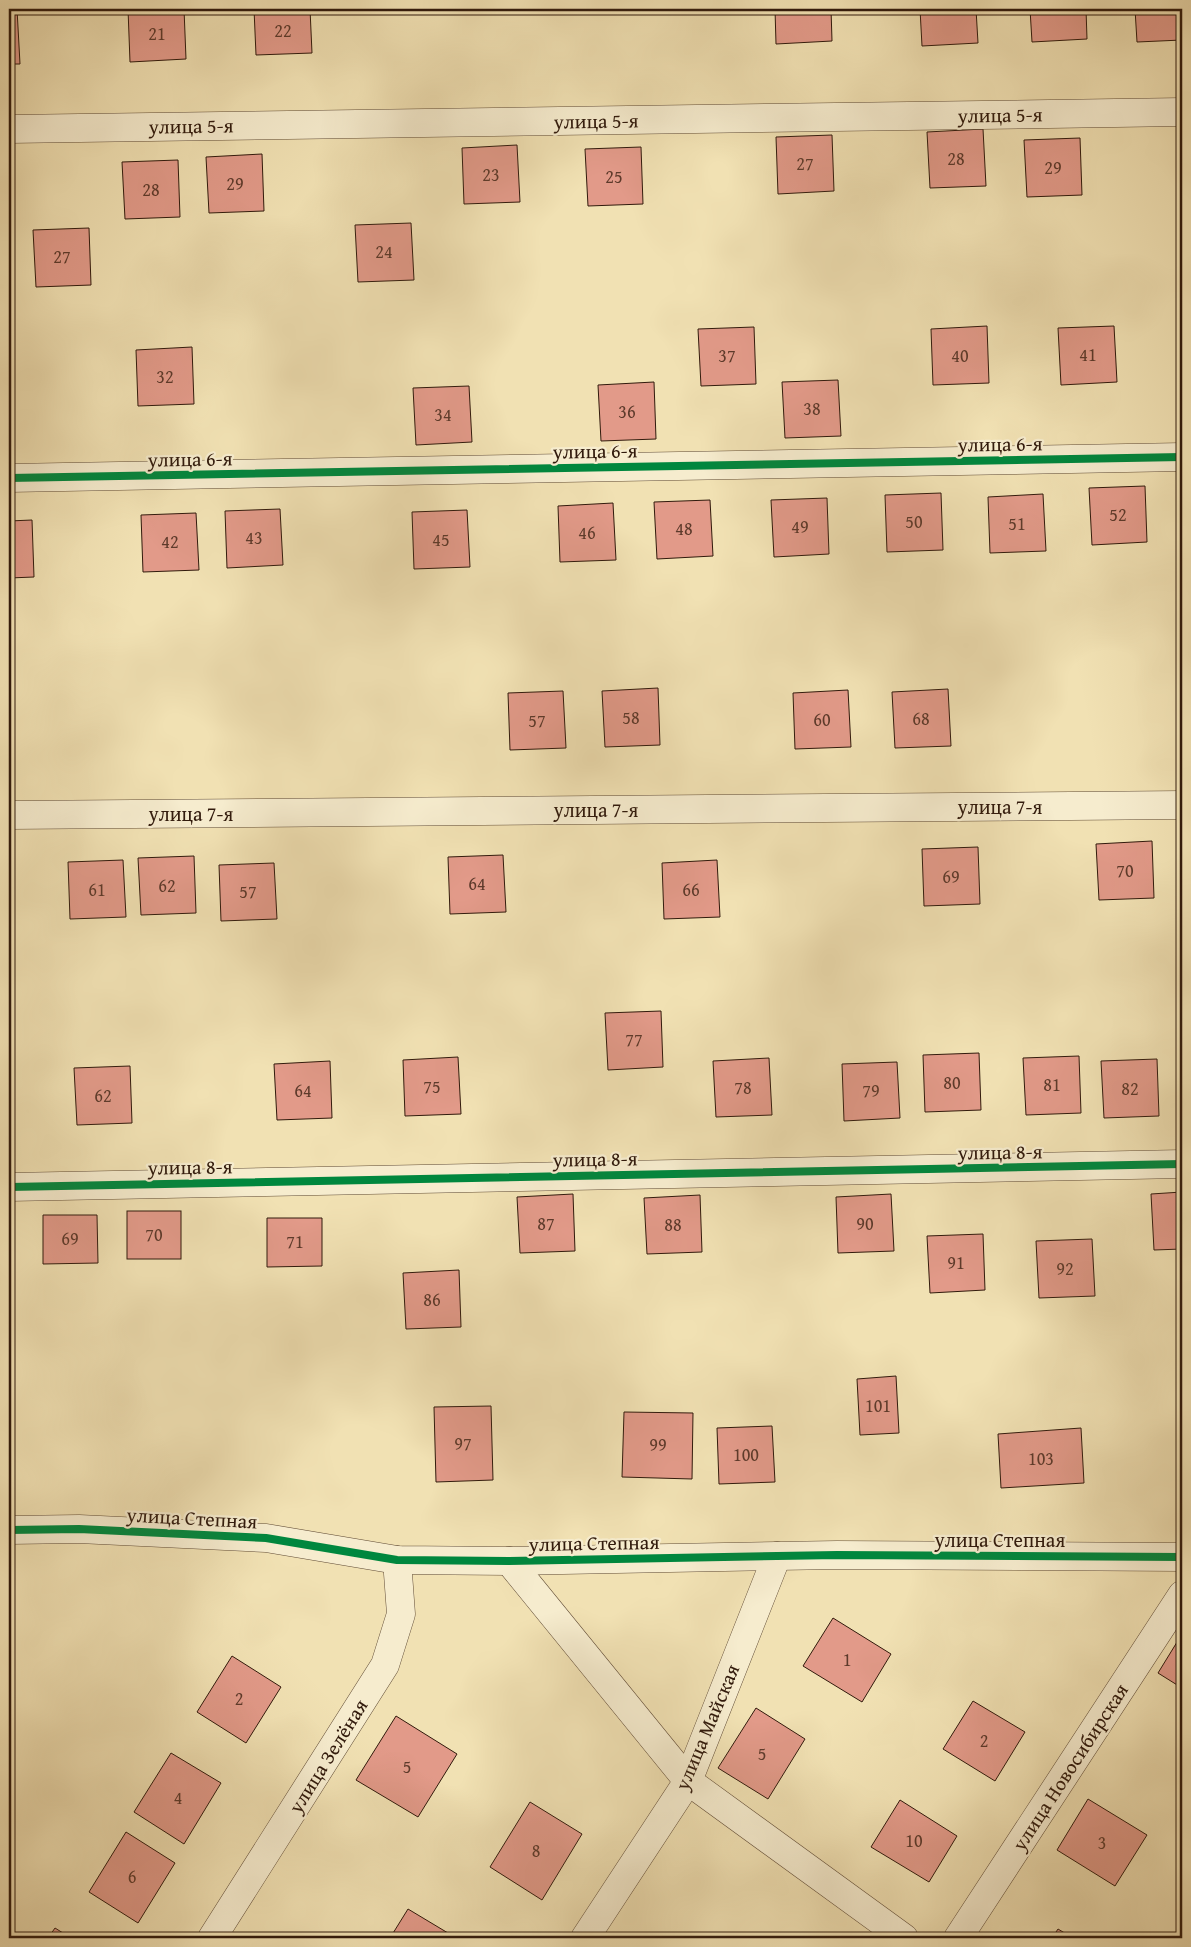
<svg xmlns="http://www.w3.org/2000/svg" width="1191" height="1947" font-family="'Gentium Book Plus',serif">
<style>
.building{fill:#e29a89;stroke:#311a0c}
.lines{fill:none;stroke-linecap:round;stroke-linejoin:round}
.minor-casing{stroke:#614c36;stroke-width:29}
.minor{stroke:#f6ecce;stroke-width:28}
.cycleway-casing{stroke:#f6ecce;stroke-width:11}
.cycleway{stroke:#00873e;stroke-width:8}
.labels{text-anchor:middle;stroke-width:4.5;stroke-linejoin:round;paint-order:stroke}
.number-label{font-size:18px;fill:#5d3a2b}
.street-label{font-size:20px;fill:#311a0c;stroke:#f6ecce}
</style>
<rect width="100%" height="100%" fill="#f1e1b3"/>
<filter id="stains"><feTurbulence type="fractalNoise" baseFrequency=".004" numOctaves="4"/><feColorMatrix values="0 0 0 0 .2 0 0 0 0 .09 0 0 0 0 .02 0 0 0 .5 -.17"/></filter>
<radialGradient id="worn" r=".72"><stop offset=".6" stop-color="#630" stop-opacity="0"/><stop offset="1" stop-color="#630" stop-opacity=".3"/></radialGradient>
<g class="building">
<path d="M9,9h8l3,55h-11z"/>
<path d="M128,9h56l2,50 -56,3z"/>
<path d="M254,9h56l2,44 -56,2z"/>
<path d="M775,9h56l1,32 -56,3z"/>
<path d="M920,9h56l2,34 -56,3z"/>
<path d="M1030,9h56l1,30 -55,3z"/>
<path d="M1135,9h47v31l-45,2z"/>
<path d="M983,129l3,57 -56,2 -3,-56z"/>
<path d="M832,135l2,56 -56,3 -2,-57z"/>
<path d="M1080,138l2,57 -55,2 -3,-57z"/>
<path d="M517,145l3,57 -56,2 -2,-56z"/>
<path d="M641,147l2,57 -55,2 -3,-57z"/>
<path d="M262,154l2,57 -55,2 -3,-56z"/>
<path d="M178,160l2,57 -55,2 -3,-57z"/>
<path d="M411,223l3,57 -56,2 -3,-57z"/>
<path d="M89,228l2,57 -55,2 -3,-57z"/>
<path d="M987,326l2,57 -56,2 -2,-56z"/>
<path d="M1114,326l3,56 -56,3 -3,-57z"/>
<path d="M754,327l2,57 -55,2 -3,-57z"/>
<path d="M192,347l2,57 -56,2 -2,-56z"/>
<path d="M838,380l3,56 -56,2 -3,-56z"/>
<path d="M654,382l2,57 -55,2 -3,-56z"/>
<path d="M469,386l3,56 -56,3 -3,-57z"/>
<path d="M1145,486l2,56 -55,3 -3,-57z"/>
<path d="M941,493l2,57 -56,2 -2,-57z"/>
<path d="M1043,494l3,57 -56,2 -2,-56z"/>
<path d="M827,498l2,56 -55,3 -3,-57z"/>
<path d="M710,500l3,56 -56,3 -3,-57z"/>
<path d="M613,503l3,57 -56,2 -2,-56z"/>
<path d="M280,509l3,56 -56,3 -2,-57z"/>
<path d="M467,510l3,57 -56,2 -2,-57z"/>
<path d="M196,513l3,57 -56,2 -2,-57z"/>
<path d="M32,520l2,57 -25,1v-57z"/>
<path d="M658,688l2,57 -55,2 -3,-56z"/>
<path d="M948,689l3,57 -56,2 -3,-56z"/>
<path d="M848,690l3,57 -56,2 -2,-56z"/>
<path d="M563,691l3,57 -56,2 -2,-57z"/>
<path d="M1152,841l2,57 -55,2 -3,-56z"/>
<path d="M978,847l2,57 -56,2 -2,-57z"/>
<path d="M503,855l3,57 -56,2 -2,-57z"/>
<path d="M194,856l2,57 -55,2 -3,-57z"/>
<path d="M123,860l3,57 -56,2 -2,-57z"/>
<path d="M717,860l3,57 -56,2 -2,-56z"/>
<path d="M274,863l3,56 -56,2 -2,-56z"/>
<path d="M661,1011l2,56 -55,3 -3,-57z"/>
<path d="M979,1053l2,57 -56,2 -2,-57z"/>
<path d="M1079,1056l2,57 -55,2 -3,-57z"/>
<path d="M458,1057l3,57 -56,2 -2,-56z"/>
<path d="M769,1058l3,57 -56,2 -3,-56z"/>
<path d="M1157,1059l2,57 -55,2 -3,-57z"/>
<path d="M330,1061l2,57 -55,2 -3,-56z"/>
<path d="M897,1062l3,56 -56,3 -2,-57z"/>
<path d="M130,1066l2,57 -55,2 -3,-57z"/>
<path d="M1182,1192v57l-28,1 -3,-56z"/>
<path d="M573,1194l2,57 -55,2 -3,-56z"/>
<path d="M891,1194l3,57 -56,2 -2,-56z"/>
<path d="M700,1195l2,57 -55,2 -3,-56z"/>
<rect x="127" y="1211" width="54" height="48"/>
<path d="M43,1215h54l1,48 -55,1z"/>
<path d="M267,1218h55v48l-55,1z"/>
<path d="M983,1234l2,56 -55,3 -3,-57z"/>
<path d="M1092,1239l3,57 -56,2 -3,-57z"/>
<path d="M459,1270l2,57 -55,2 -3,-56z"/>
<path d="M896,1376l3,57 -39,2 -3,-56z"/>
<path d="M491,1406l2,74 -57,2 -2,-75z"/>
<path d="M624,1412l69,1 -1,66 -70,-2z"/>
<path d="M772,1426l3,56 -56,2 -2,-56z"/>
<path d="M1081,1428l3,55 -83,5 -3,-54z"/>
<path d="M833,1618l58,36 -29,48 -59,-36z"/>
<path d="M1182,1634v54l-24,-15z"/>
<path d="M232,1656l49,31 -35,56 -49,-31z"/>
<path d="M973,1701l52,31 -30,49 -52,-32z"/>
<path d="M756,1708l49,31 -37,60 -50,-31z"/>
<path d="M396,1716l61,38 -39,63 -62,-37z"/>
<path d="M171,1753l50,30 -37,61 -50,-32z"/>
<path d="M1088,1799l59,36 -32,51 -58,-36z"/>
<path d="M900,1800l57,36 -28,46 -58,-35z"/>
<path d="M530,1802l52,32 -40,66 -52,-33z"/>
<path d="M126,1832l49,31 -37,60 -49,-31z"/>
<path d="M408,1909l45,27 -2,2h-61z"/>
<path d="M55,1928l16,10h-23z"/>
<path d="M1058,1929l15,9h-21z"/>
</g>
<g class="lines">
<defs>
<g id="minor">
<path d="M9,129l1173,-17"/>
<path d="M9,478l1173,-21"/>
<path d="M9,815l1173,-10"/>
<path d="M9,1187l1173,-23"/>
<path d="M9,1530l70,-1 187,9 131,22 112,1 328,-6 345,2"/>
<path d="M509,1561l179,220 216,157"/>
<path d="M212,1938l173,-273 16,-51 -4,-54"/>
<path d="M585,1938l103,-157 89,-225"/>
<path d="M958,1938l224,-343"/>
</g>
</defs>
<use href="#minor" class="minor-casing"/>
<use href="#minor" class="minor"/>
<defs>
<g id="cycleway">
<path d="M9,478l1173,-21"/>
<path d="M9,1187l1173,-23"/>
<path d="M9,1530l70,-1 187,9 131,22 112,1 328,-6 345,2"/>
</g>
</defs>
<use href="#cycleway" class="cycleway-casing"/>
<use href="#cycleway" class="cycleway"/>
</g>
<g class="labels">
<g class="number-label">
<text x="283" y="37">22</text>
<text x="157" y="40">21</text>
<text x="956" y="165">28</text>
<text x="805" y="170">27</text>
<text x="1053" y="174">29</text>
<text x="491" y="181">23</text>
<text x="614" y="183">25</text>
<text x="235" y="190">29</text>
<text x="151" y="196">28</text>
<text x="384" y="258">24</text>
<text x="62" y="263">27</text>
<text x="1088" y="361">41</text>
<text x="727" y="362">37</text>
<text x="960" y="362">40</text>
<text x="165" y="383">32</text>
<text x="812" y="415">38</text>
<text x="627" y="418">36</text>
<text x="443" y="421">34</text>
<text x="1118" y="521">52</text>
<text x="914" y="528">50</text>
<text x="1017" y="530">51</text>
<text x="800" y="533">49</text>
<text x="684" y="535">48</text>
<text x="587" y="539">46</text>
<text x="254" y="544">43</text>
<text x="441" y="546">45</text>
<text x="170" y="548">42</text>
<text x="631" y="724">58</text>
<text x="921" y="725">68</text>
<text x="822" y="726">60</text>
<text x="537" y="727">57</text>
<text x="1125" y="877">70</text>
<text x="951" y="883">69</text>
<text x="477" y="890">64</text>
<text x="167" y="892">62</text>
<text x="97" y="896">61</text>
<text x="691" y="896">66</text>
<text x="248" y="898">57</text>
<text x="634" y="1046">77</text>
<text x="952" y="1089">80</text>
<text x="1052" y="1091">81</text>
<text x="432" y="1093">75</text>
<text x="743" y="1094">78</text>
<text x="1130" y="1095">82</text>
<text x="303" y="1097">64</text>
<text x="871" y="1097">79</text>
<text x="103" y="1102">62</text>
<text x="546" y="1230">87</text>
<text x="865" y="1230">90</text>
<text x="673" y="1231">88</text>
<text x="154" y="1241">70</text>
<text x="70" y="1245">69</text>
<text x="295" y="1248">71</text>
<text x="956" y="1269">91</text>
<text x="1065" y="1275">92</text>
<text x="432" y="1306">86</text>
<text x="878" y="1412">101</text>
<text x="463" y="1450">97</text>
<text x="658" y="1451">99</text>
<text x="746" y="1461">100</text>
<text x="1041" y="1465">103</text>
<text x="847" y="1666">1</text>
<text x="239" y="1705">2</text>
<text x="984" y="1747">2</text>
<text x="762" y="1760">5</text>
<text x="407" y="1773">5</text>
<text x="178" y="1804">4</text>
<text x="914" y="1847">10</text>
<text x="1102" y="1849">3</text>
<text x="536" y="1857">8</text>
<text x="132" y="1883">6</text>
</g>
<g class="street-label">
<text transform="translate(1000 115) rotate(-1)" y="7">улица 5-я</text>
<text transform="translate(596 121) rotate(-1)" y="7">улица 5-я</text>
<text transform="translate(191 126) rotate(-1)" y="7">улица 5-я</text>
<text transform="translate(1000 444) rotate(-1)" y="7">улица 6-я</text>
<text transform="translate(595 451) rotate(-1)" y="7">улица 6-я</text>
<text transform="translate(190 459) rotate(-1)" y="7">улица 6-я</text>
<text x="1000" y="814">улица 7-я</text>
<text x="596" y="817">улица 7-я</text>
<text x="191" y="821">улица 7-я</text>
<text transform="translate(1000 1152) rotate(-1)" y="7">улица 8-я</text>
<text transform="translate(595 1159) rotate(-1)" y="7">улица 8-я</text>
<text transform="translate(190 1167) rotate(-1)" y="7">улица 8-я</text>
<text transform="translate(192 1518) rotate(3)" y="7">улица Степная</text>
<text x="1000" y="1547">улица Степная</text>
<text transform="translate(594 1543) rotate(-1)" y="7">улица Степная</text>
<text transform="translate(707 1727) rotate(-67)" y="7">улица Майская</text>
<text transform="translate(328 1756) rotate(-58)" y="7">улица Зелёная</text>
<text transform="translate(1070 1767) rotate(-57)" y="7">улица Новосибирская</text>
</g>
</g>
<rect width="1191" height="1947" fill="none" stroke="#f1e1b3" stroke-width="30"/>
<rect x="10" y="10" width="1171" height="1927" fill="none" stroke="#311a0c" stroke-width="2.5"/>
<rect x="15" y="15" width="1161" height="1917" fill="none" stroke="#311a0c"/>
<rect width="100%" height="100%" filter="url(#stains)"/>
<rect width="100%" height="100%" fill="url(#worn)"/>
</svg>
